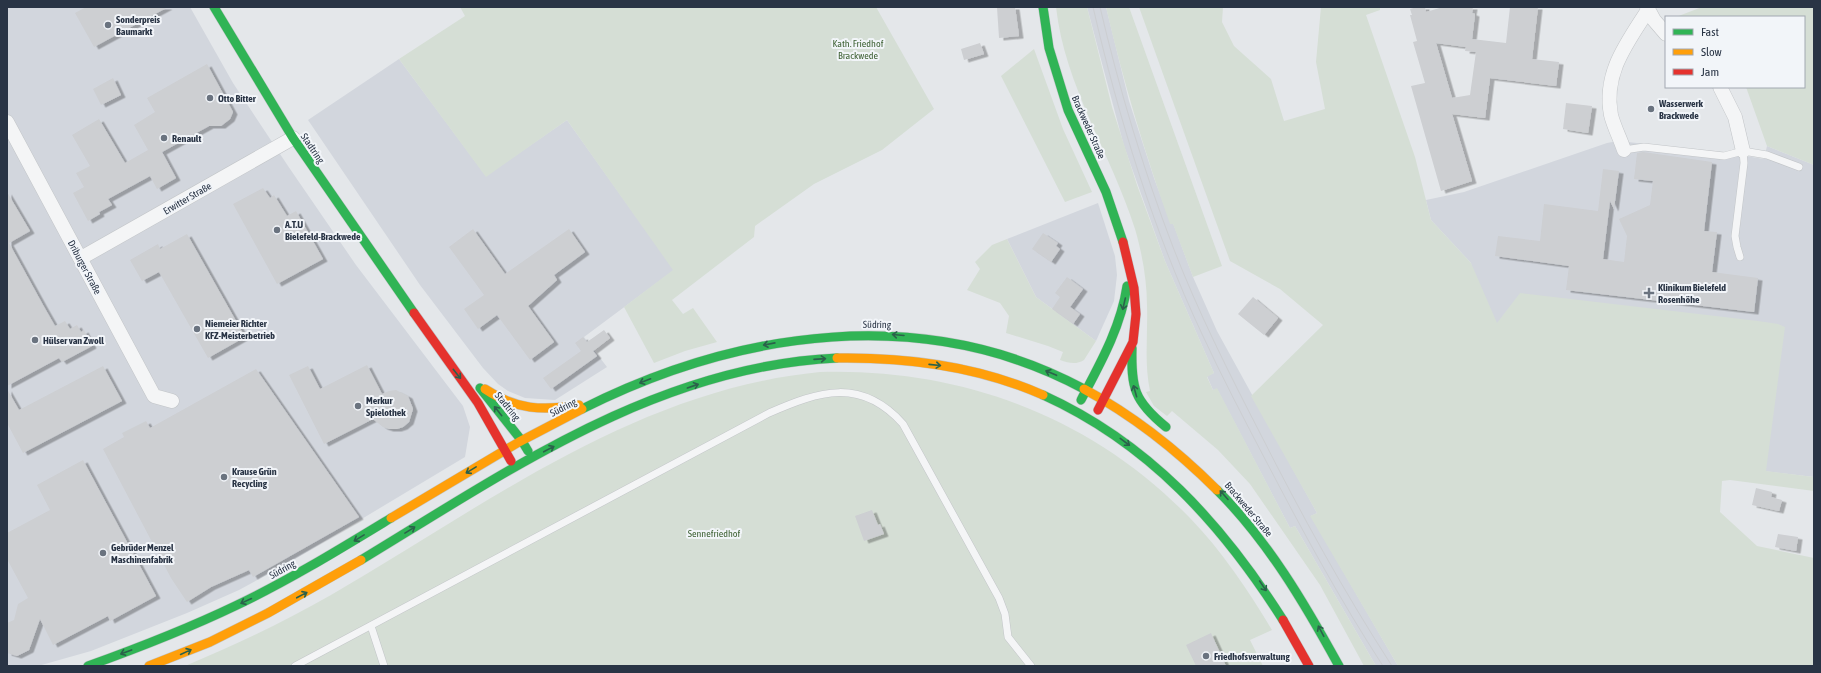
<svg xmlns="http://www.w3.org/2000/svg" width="1821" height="673" font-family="'Asap Condensed',sans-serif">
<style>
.built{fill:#d2d6dd}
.green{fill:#d5ded5}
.building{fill:#cdcfd2;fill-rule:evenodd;filter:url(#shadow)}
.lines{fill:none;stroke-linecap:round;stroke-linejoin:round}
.lane-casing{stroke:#c2c5c8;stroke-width:8}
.street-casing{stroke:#c2c5c8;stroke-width:15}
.fast-casing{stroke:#c2c5c8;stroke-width:10}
.slow-casing{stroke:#c2c5c8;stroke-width:10}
.jam-casing{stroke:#c2c5c8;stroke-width:10}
.lane{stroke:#f4f5f6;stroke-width:7}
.street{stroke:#f4f5f6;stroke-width:14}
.fast{stroke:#30b455;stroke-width:9}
.slow{stroke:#ff9f0a;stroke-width:9}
.jam{stroke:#e5322d;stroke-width:9}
.tram{stroke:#ccced1;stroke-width:1}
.oneway{stroke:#2b614b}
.poi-dot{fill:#6a737f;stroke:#f2f5f9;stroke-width:1.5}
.labels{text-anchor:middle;stroke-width:4;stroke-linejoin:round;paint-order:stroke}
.poi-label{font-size:10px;font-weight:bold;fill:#293445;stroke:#f2f5f9;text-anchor:start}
.park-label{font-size:10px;fill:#3f6235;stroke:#f2f5f9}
.street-label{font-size:10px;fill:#293445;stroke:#f2f5f9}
</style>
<defs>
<filter id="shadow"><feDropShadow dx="4.5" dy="2.5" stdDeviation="0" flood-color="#0004"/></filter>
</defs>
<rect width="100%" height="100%" fill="#e4e7ea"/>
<g class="built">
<path d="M7,7h183l43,76 55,83 68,99 107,141 7,21 -5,30 -180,108 -46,25 -52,23 -96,38 -53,15h-31z"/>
<path d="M1087,7h19l23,94 25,77 17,46 2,-1 20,54 24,54 100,182 -6,3 87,150h-22l-81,-140 -5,2 -73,-139 -4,1 -6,-14 7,-3 -49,-112 -41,-115z"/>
<path d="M399,59l87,117 81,-56 107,150 -90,67 23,30 -52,33 -30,-2 -17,-7 -10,-7 -15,-16 -63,-83 -112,-165z"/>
<path d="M1618,141l103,11 43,7 3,-13 47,19v312l-305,-37 -38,-177 -40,-43 -5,-20 38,-8 143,-49z"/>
<path d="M1098,203l17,53 2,19 -3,26 -18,40 -60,-44 -29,-58z"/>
</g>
<g class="green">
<path d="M460,7h416l58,102 -52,41 -68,34 -59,42 -1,11 -82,63 11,14 10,-6 24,34 -32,9 -31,12 -30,-56 49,-37 -106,-150 -81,57 -87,-118 66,-43z"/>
<path d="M1056,7h31l25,100 25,78 28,76 49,112 -7,4 6,13 4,-2 73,140 5,-2 81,140h-12l-44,-81 -70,-101 -32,-34 -46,-39 -5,5 -13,-10 -8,-14 4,-1c-6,-28 -2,-57 -3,-85 0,-26 -5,-53 -12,-77 -24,-76 -70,-142 -79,-222z"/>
<path d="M1106,7h23l93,259 -29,11 -20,-53h-3c-25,-71 -47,-143 -64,-217z"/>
<path d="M1139,7h84l-1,15 12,24 37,33 13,42 41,-12 -9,-47 5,-55h59v3l-14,5 49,142 16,63 40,43 26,60 23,-30 238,28 20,3 7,3 -19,144 48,6v14l-84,-11 -8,1 -2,31 37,34 57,12v108h-416l-88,-150 7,-3 -66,-117 72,-71 -43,-36 -50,-28z"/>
<path d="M1702,7h112v158l-47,-19 -21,-59h58v-70h-128z"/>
<path d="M1034,49l29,80 29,63 -27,10 -64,-126z"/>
<path d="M1007,239l29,58 60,44 -12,19c-8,5 -15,3 -24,0l3,-8 -15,-6 -42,-13 3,-17 -9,-13 -33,-13 13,-21 -5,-7 17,-17z"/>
<path d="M820,372c141,-4 271,44 370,146 32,33 58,72 82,112l-22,10 13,26h-1078c50,-21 99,-44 146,-71 155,-90 304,-205 489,-223z"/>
</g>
<g class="building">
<path d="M86,7h82l-74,40 -19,-34z"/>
<path d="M997,7h18l4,29 -20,2z"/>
<path d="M1417,7h8l1,5 17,-5h30l-1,6 3,1 -3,25 34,4 4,-36h28l-6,52 27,3 -3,24 -66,-8 -5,40 -33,-4 20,67 -31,10 -30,-105 14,-3 -12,-41 4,-1 -7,-26h2l-2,-6zM1436,43l30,4 -1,4 11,1 -6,43 -18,3z"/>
<path d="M980,43l4,11 -20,6 -3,-11z"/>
<path d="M207,64l26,48 -3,7 -9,7h-12l-47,26 14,26 -19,11 -7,-13 -42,23 4,6 -13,7 1,2 -12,7 -15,-28 11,-6 -8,-14 14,-7 -18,-31 27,-16 26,44 23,-13 -14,-25 21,-13 -8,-14z"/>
<path d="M113,78l8,17 -20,10 -8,-16z"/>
<path d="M1566,103l26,3 -4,27 -25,-4z"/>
<path d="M1643,152l69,10 -8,69 13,1 -5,40 46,6 -4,34 -188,-22 3,-24 -74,-10 3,-20 42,5 4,-37 54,7 5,-42 16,2 -5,38 -4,-8 -7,58 21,3 3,-26 -8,-17 31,-14 3,-24 -19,-2 3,-26z"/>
<path d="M263,188l7,10 4,-3 13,21 9,-5 27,48 -46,25 -44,-80z"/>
<path d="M7,192l23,39 -21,12 34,62 12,21 10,-5 5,8 7,-4 4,7 3,-2 8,16 -30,16 -3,-4 -52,28z"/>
<path d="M473,229l32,45 64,-45 16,23 -31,23 3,5 -29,26 26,36 -24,18 -33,-45 -19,14 -14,-20 20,-14 -35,-48z"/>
<path d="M1043,233l15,10 -2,3 4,3 -9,13 -19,-13z"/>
<path d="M187,234l58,103 -37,21 -49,-86 -17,9 -12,-21 28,-16 2,5z"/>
<path d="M1067,277l16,12 -13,18 10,7 -7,10 -21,-15 8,-12 -5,-4z"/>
<path d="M1253,297l25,21 -14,17 -26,-21z"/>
<path d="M604,330l6,8 -17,13 4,5 -46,33 -8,-11 38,-27 -6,-8 8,-6 4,5z"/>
<path d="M367,365l15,29 7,-3 7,-1 12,6 5,13 -4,13 -6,5 -6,2h-8l-6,-2 -10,-8 -49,25 -35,-69 19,-9 12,23z"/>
<path d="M103,366l19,35 -99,52 -16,-30v-34l12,21z"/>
<path d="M256,369l103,148 -106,60 -4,-7 -38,17 -24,15 -16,-24 -68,-129 21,-12 -2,-4 24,-12 4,7z"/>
<path d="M83,460l73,136 -46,25 -2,-5 -55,29 -13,-26 -11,31 -12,6 -10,-3v-30l7,-3 4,-16 10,-6 -21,-39v-26l43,-23 -13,-25z"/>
<path d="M1756,488l16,4 -1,5 11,3 -3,11 -27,-6z"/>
<path d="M872,510l6,15 2,-1 4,10 -20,7 -9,-25z"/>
<path d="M1778,534l20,3 -2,14 -21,-4z"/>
<path d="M1211,633l15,33h-30l-10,-21z"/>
</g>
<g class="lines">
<defs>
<g id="lane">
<path d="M1624,150l20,-3 80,9 19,-5 24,4 32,12"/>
<path d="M1740,257l-3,-10 -2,-11 9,-73 -1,-12"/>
<path d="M371,626l13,40"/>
<path d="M295,666l474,-253c50,-22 92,-36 134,11l96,174 6,16 3,23 23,29"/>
</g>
<g id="street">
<path d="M1647,7l7,13 12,14"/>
<path d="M1720,87l15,30 8,34"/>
<path d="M7,122l147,274 18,5"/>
<path d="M1624,150c-4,-12 -10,-23 -13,-35 -8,-42 16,-72 37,-105"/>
<path d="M81,258l212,-120"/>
</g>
<g id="fast">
<path d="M214,7l79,131 121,175"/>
<path d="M1043,7l6,41 19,62 38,82 17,50"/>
<path d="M1132,348c-1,40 2,53 34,79"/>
<path d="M480,388l42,53 6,10"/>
<path d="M1043,395c106,48 179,129 240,225"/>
<path d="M1081,400c19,-36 40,-73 46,-114"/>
<path d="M582,409c157,-79 342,-106 502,-20"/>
<path d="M1217,490c51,51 88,114 122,176"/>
<path d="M361,560c147,-89 297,-194 476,-202"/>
<path d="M88,666c50,-18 99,-37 147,-60 53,-25 105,-57 156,-88"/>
</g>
<g id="slow">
<path d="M837,358c69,-1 143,9 206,37"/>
<path d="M485,389c31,21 58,22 94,16"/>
<path d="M1084,389c50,27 93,61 133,101"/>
<path d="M391,518l128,-76 63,-33"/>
<path d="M149,666l61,-24 58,-29 93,-53"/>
</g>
<g id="jam">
<path d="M414,313l64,90 33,58"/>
<path d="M1098,410l35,-68 3,-28 -2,-26 -11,-46"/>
<path d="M1283,620l26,46"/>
</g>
</defs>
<use href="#lane" class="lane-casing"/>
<use href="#street" class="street-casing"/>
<use href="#fast" class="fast-casing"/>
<use href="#slow" class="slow-casing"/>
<use href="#jam" class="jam-casing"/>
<use href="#lane" class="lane"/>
<use href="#street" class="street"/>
<use href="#fast" class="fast"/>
<use href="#slow" class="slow"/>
<use href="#jam" class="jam"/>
<g class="tram">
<path d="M1093,7c26,112 60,223 109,327 20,43 42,85 64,127 36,69 74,139 117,205"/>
<path d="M1100,7c19,81 43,162 73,240 25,65 56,126 88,188 40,79 83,157 131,231"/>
</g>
</g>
<defs><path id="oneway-shaft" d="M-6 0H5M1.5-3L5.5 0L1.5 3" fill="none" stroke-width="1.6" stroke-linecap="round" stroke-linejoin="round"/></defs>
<g class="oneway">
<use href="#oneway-shaft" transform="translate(1124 304) rotate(103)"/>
<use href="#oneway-shaft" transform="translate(898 335) rotate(-175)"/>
<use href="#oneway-shaft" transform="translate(769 344) rotate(169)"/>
<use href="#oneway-shaft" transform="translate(820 359) rotate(-4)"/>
<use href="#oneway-shaft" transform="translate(935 365) rotate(6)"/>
<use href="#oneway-shaft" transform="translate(1051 373) rotate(-157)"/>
<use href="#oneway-shaft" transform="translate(457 374) rotate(51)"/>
<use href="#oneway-shaft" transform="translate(645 381) rotate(159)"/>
<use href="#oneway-shaft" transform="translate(693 386) rotate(-19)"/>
<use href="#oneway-shaft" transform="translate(1135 391) rotate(-106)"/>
<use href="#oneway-shaft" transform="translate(498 411) rotate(-129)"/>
<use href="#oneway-shaft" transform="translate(1125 442) rotate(37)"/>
<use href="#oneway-shaft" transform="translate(549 449) rotate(-28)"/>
<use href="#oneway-shaft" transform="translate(471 470) rotate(149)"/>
<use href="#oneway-shaft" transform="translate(1224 495) rotate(-132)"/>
<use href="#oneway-shaft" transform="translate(410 530) rotate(-32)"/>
<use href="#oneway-shaft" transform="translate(359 538) rotate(149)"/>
<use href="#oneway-shaft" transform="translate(1263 586) rotate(56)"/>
<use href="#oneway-shaft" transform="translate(302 595) rotate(-28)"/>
<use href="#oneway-shaft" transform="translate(246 601) rotate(155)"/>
<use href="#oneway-shaft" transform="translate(1321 631) rotate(-118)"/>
<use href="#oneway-shaft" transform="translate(126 652) rotate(160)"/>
<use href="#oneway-shaft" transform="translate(186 652) rotate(-25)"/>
</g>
<g class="poi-dot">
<circle cx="108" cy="25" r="4"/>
<circle cx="210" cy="98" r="4"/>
<circle cx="1651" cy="109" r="4"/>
<circle cx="164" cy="138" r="4"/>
<circle cx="277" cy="230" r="4"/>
<path d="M1647 287h4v4h4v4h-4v4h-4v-4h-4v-4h4z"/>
<circle cx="197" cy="329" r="4"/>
<circle cx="35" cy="340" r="4"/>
<circle cx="358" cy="406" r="4"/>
<circle cx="224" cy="477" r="4"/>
<circle cx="103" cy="553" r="4"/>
<circle cx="1206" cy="656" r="4"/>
</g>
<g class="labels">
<g class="poi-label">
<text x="116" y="23">Sonderpreis<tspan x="116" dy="12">Baumarkt</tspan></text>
<text x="218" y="102">Otto Bitter</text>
<text x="1659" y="107">Wasserwerk<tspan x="1659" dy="12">Brackwede</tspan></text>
<text x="172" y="142">Renault</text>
<text x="285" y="228">A.T.U<tspan x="285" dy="12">Bielefeld-Brackwede</tspan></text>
<text x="1658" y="291">Klinikum Bielefeld<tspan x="1658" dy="12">Rosenhöhe</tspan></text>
<text x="205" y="327">Niemeier Richter<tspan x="205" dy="12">KFZ-Meisterbetrieb</tspan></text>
<text x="43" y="344">Hülser van Zwoll</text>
<text x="366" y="404">Merkur<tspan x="366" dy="12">Spielothek</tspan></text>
<text x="232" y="475">Krause Grün<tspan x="232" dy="12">Recycling</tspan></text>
<text x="111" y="551">Gebrüder Menzel<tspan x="111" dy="12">Maschinenfabrik</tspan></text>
<text x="1214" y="660">Friedhofsverwaltung</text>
</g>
<g class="park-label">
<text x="858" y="47">Kath. Friedhof<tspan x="858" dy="12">Brackwede</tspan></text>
<text x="714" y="537">Sennefriedhof</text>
</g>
<g class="street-label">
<text transform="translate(1089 127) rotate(66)" y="4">Brackweder Straße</text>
<text transform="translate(313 148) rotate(56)" y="4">Stadtring</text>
<text transform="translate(187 198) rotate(-30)" y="4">Erwitter Straße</text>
<text transform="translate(85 267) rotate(62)" y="4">Driburger Straße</text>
<text transform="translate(877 324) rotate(1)" y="4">Südring</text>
<text transform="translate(508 406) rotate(51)" y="4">Stadtring</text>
<text transform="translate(563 407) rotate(-27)" y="4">Südring</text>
<text transform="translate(1249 509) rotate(50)" y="4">Brackweder Straße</text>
<text transform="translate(282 569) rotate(-29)" y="4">Südring</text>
</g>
</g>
<rect width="1821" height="673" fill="none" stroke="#293445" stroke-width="16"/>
<rect x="1665" y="16" width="140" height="72" fill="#f2f5f9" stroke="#a2a8b1"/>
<rect x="1673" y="29" width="20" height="6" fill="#30b455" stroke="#a2a8b1"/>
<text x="1701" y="36" font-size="12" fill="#293445">Fast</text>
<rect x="1673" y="49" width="20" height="6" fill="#ff9f0a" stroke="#a2a8b1"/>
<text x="1701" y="56" font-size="12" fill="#293445">Slow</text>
<rect x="1673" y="69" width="20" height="6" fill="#e5322d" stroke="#a2a8b1"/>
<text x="1701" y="76" font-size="12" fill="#293445">Jam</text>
</svg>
